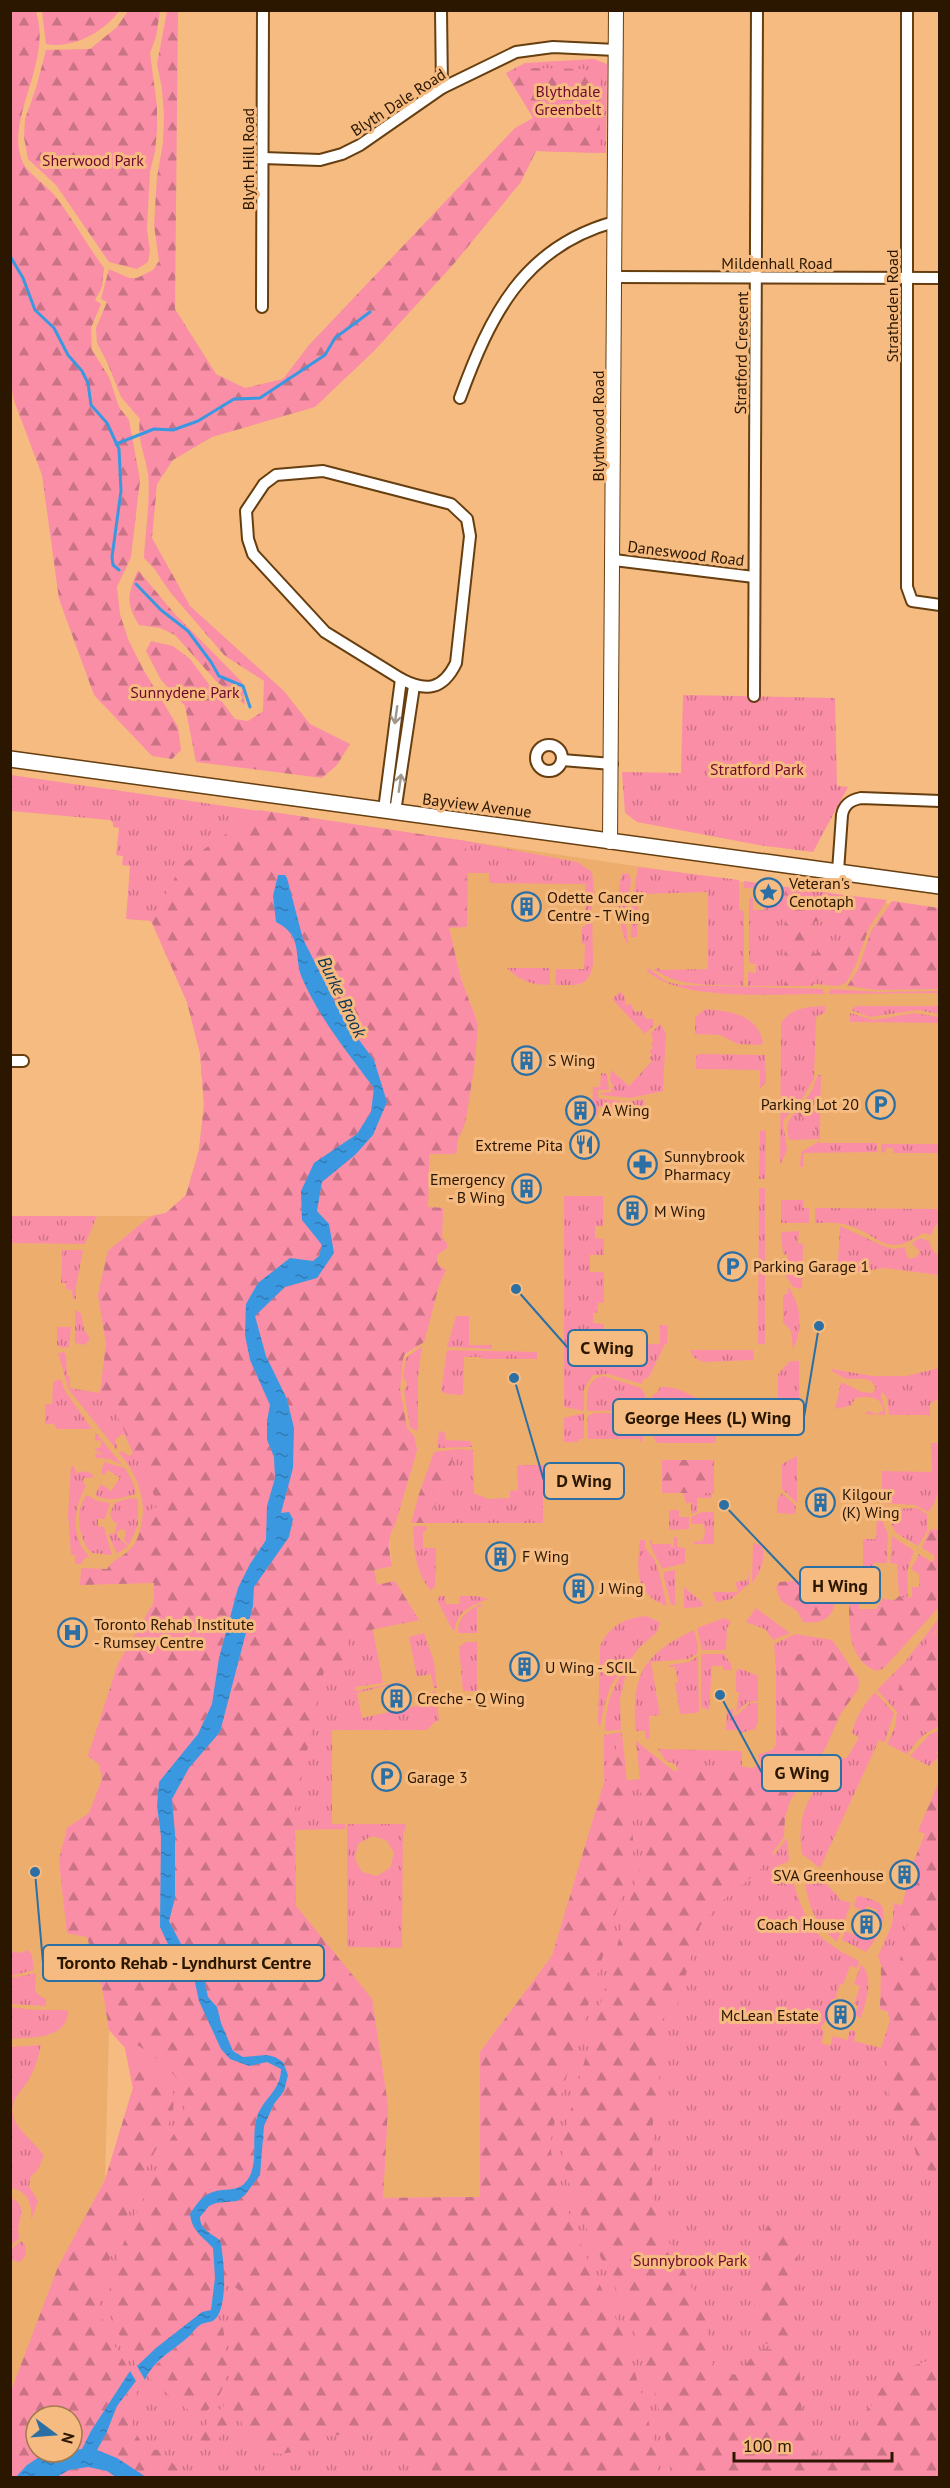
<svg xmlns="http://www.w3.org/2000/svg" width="950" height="2488" font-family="'PT Sans',sans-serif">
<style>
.built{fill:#edae6d}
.grass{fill:url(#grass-tufts);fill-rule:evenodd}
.forest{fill:url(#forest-firs);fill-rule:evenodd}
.water{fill:url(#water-ripples)}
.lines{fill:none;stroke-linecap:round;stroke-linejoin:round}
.stream{stroke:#3a98e1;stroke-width:3}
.minor-casing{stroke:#663e10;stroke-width:14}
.tertiary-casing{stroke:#663e10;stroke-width:16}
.secondary-casing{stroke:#663e10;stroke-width:18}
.minor{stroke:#fff;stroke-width:10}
.tertiary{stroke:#fff;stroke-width:14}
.secondary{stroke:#fff;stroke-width:15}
.oneway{stroke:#a0968c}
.labels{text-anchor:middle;stroke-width:6;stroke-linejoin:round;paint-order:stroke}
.park-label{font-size:16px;fill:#6f0831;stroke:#f5bb80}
.street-label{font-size:16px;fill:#2b1600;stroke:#f5bb80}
.poi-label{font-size:16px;fill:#2b1600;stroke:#f5bb80;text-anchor:start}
.water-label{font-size:18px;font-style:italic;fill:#113754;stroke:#f5bb80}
.leader{fill:none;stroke:#2b6fa4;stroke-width:2}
.callout-dot{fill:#2b6fa4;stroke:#f5bb80;stroke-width:2}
.callout{fill:#f5bb80;stroke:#2b6fa4;stroke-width:2}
.callout-label{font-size:18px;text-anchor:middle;font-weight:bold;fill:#2b1600}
</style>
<defs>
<pattern id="grass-tufts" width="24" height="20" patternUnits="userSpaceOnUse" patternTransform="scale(1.5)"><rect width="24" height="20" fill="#fa8ea7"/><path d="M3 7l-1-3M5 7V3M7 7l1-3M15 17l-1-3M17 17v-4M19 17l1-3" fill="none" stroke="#cb7386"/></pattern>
<pattern id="forest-firs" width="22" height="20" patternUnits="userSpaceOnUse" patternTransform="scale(1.5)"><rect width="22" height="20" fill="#fa8ea7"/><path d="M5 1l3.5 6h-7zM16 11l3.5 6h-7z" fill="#cb7386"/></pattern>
<pattern id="water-ripples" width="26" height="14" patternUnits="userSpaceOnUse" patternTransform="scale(1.5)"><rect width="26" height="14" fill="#3a98e1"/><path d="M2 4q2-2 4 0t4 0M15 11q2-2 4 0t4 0" fill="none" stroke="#317bb4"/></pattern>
</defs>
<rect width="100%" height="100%" fill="#f5bb80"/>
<g class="built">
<path d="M466,841l473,70v957l-51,144 2,9 -9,28 -73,28 -36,-226 -168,-68 -52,173 -72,96v145l-97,1 5,-92 -16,-107 -76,-92 -2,-93 52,-179 73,-16 -24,-37 -18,3 -3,-15 18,-4 -3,-27 1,-7 5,-7 22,-75 -3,-14 -7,-8 -7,-39 3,-31 20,-16 16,-57 6,-15 -7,-5 -1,-11 10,-6v-4l-5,-7 1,-29 -15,-1 1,-53h27l2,-15 7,-16 13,-100 -17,-44 -12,-52h18z"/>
<path d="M11,1216h141l-6,4 -48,75 8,48 -6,53 17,19 42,92 -5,95 -36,62 -8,29 -10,71 3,15 -14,34 -22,15 -8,32 8,73 20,3 16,56 6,38 -4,150 -47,87 -47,127z"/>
</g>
<g class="grass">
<path d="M594,59l13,5 -1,89 -70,-2 -2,-34 -28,-44 19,-10z"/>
<path d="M683,695l152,3 2,88 11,1 -35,65 -54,-7 -122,-23 -12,-9 -3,-41 59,1z"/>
<path d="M11,775l455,66 111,21 15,10 3,26 -3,8 1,58c-4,25 -18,21 -38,21l1,-16h28l1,-25 -4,-1 1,-16h3v-43l-96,-1v-10h-21l-1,54h-18l12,52 17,45 -4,45 -9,54 -7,16 -2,15h-27l-1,53 15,1 -1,29 5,7v4l-10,7 1,10 8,5 -7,15 -15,57 -19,12 -2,4 -3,31 7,39 7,8 3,14 -22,75c-9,13 -6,26 -3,41l-18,4 3,15 18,-4 24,39 -56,11 10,-1 10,53 -28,4 1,4 58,-12 -57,14 5,25 72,-16 -2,-10 4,-1 3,30h-3l-9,9h-95v94h13v5l-50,1 1,76 76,93 16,107 -5,92 97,-1v-145l72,-96 52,-173v-48l18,-3 -18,51 45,-5 123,73 1,5 14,-18 2,21 -1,3 -13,5 3,16 15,-2c14,47 23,58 66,80l-2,7 -7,-2 -7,19 -3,-1 -4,11 1,3 -6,2c-1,11 -3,19 -10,27l3,6 -3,10 9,3 3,-10 14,4 3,-10 6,2 -2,9 27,7 9,-27 -2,-9 9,-41 -16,-5 -3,-10 14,-31 2,-22 17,5 28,-40v609h-928l-1,-83 48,-127 47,-87 28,-92 -8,-40 -16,-18 -6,-38 -16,-55 -20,-4 -8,-73 8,-32 22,-15 14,-34 -4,-15 -11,-8 30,-92 36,-62 5,-95 -16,6c0,-23 -9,-43 -24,-60l2,-2 9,5 3,-3 -9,-19 -6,3 -3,4 3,6 -2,2 -47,-59 -11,-37 6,-1 2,3 1,20 3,1v12l30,5 6,-50 -8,-48 10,-44 38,-31 6,-4 14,-3 20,-18 13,-45 5,-45 -4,-52 -13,-51 -36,-81 -25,-2 4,-53 -8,-1 1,-9 -7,-1 3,-27 -6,-1v-4l-3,-3 -99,-9zM36,2416h36v36h-36z"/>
<path d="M638,867l101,13v30l5,1v75c-30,-2 -64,2 -89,-16l3,-3 2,3 48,-1v-77l-66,2 -4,7 -1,36h-6v-28z"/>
<path d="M623,873l6,1 2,6 -5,42 2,23c-9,-13 -13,-58 -5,-72z"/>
<path d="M744,881l42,6 -1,99h-37v-14l8,1v-9l-7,-1v-65h4v12h11l1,-8h7v-13l-28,-1z"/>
<path d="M802,889l42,6 -14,18c-11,-4 -19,-11 -30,-13z"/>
<path d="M829,921l21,5 4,7 -1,7 -22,6 -18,10 -3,-27 3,-7z"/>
<path d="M855,967l-9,16 -8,3 -24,-2v-6z"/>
<path d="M507,968h43v17c-19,0 -30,-4 -43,-17z"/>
<path d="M648,968l19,14 14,3 141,4 3,5c-46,-1 -144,9 -178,-23z"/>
<path d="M831,989l48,3 59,-1 2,2 -112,1z"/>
<path d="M620,992l4,3 2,10 5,-1 4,8 7,-1 4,8h7l1,6 -9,9 -33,-35z"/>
<path d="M825,1006v7l-8,3 -1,4 -2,59 -12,20 -19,22 4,29 -7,15 1,-142c11,-16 26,-16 44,-17z"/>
<path d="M856,1006h83v8l-21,-4 -48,7 -19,-7z"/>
<path d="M705,1009c24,2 52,5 58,33l-2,3 -23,-1 -18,-9 -25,-1v-17z"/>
<path d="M850,1013l24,7 40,-7 25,4v6l-89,-1z"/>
<path d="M660,1024l6,9 -3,58 -32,7 -30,-3v-2l10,-1 2,-6 -3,-6 1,-10 18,16 23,-25 -3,-3 3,-3 -3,-4 4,-3 -2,-4 2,-2 -2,-9z"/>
<path d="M702,1054l63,1 1,27 -6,7v-19l-64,-1v-14z"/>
<path d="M601,1073l6,1 2,16h-11v8l28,4 18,-3 1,9 -47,-1 -1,8h-5l1,-28h7z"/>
<path d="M796,1112l24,21v6l-31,1c-3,-13 -3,-19 7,-28z"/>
<path d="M766,1130l-1,49h-6l1,-48z"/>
<path d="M820,1141v2h57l1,9 -74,1 -1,14h-3l1,-15z"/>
<path d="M881,1144h58v9h-46v-5h-7v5l-5,-1z"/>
<path d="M759,1188h6v156h-7z"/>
<path d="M564,1196h39v30h-8v12l9,1v16h-14v17h14v31h-6l-1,10h-4v10l11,1v16h8l1,4h47v-19h8l-1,19h-2l-16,33 -6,3 -2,4 -33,-10 -15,1 -9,14v22l-20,-4z"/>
<path d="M781,1200h22v8h6v15h-28z"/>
<path d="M815,1208l124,1v13l-5,6 -3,7 -8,-2c-39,28 -44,-1 -80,-9 -9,-2 -20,-1 -28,-1z"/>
<path d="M11,1216h86l-12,28 -74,-1z"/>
<path d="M840,1226l46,21 8,2 11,-2 1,6 3,6 7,-2 4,-5 -8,-9 8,-5 9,3 3,8 7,8v18l-55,-7 -48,8 -1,-6 -8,2 1,-11h10z"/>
<path d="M799,1231l-1,12 5,1 -1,45 -9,-2 -9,-14 -1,-11h4v-7l-4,-1 -2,-22z"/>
<path d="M62,1250h21l-7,37v12l-3,1 -1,-10 -6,-1v-6h-5z"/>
<path d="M788,1287c14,19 15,42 5,63l-2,-19 -8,-9v-27l5,-1z"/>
<path d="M75,1309l6,5 3,15 6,10 -5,6 -10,-2z"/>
<path d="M456,1316h13v29h23v4l-45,-2z"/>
<path d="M57,1327h14l-2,20 -6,1 -6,-3z"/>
<path d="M422,1346l-4,31v54l-8,-3 -6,-37 3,-7 -4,-8 3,-18z"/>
<path d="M447,1350l90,2v7h-56v-2h-17l-1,38 -16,-1 -6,-3z"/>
<path d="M690,1350h63l1,10 -51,2 -10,-5z"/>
<path d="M790,1361h9v52l3,7h-9l-15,-17v-29z"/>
<path d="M939,1368v30l-9,6v13l-3,-2h-38l-2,-17 -5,-6 -1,3 5,20 -22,-1 5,-3 7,3 7,-3c-1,-15 -14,-15 -27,-13l-6,8 -15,3 6,-27 21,10 11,1 3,-5c-6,-14 -20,-7 -32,-10 -4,-2 -8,-6 -13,-7l1,-2 40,7h34z"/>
<path d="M604,1376l37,12 4,6v16l-58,1c0,-17 -2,-31 17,-35z"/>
<path d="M61,1379l4,12 27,38h-35l-3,-5h-9v-20h7l1,-22z"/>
<path d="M660,1387c23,0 24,7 45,14 6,2 12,1 18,4v17l-71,1v-27l5,-3z"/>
<path d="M584,1413v26h-5l-1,3h-14v-24z"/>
<path d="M595,1413h48l3,19 -5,11 -2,-4h-51l-1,-19 2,-5z"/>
<path d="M651,1427h6l4,5 33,1 8,-5h19l2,1v6h-7v8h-59l-5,-8z"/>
<path d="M442,1431l3,2 1,7 24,1 2,6 -35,1 2,-16z"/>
<path d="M95,1434h2l25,31 -12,-6 -15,-1 1,-5 4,2 1,-2 -6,-3v-2h5l1,-5 -1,-3 -5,1z"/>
<path d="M931,1443h6c3,20 7,53 -9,69l-13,-7 -33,-2v-32l50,1z"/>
<path d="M455,1449l18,1 1,43 14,6 22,-1v-7l8,-1 -1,-25h26v58h-117l13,-26 1,-13 10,-13z"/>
<path d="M797,1456v47l-15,-14v-25z"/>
<path d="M104,1462l21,6 9,16 2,10c-14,4 -28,9 -41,1l6,-11 10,7 9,-13 -12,-8 -4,5 -3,-2z"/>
<path d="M71,1466h3l2,7 9,-2 9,4 -2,3h-8l-1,5 3,3c-12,20 -16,52 3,70l-6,4 -1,4h-7v-9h-4l-3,-41z"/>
<path d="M683,1493h29v5h-15v14l-6,2v-11h-5z"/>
<path d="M782,1493l14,13 -1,8 -18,-1v-13z"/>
<path d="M87,1495l11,6 12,2 -5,16h-7v7l6,1 8,28 -20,-2c-14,-12 -18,-44 -5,-58z"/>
<path d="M130,1498l8,1v26l-9,20 -5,-5 2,-9 -4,-2 -5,3 1,5 10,9 -11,8 -9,-20h6l3,-10 -5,-4 -2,-6 4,-11z"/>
<path d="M886,1506l6,3 25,-1 10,6v17l-9,15 -22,-13 -12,-22z"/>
<path d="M669,1510h10v7h10v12l-20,1z"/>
<path d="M702,1512h12v32h-20v-2l9,-2 2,-8 -1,-8h-13v-7z"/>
<path d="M877,1514h2l9,20 -1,29h-14v20h-10v-44h13z"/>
<path d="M413,1526h13l1,4 -4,1v17h13l-1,38 -4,5c-16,-20 -17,-40 -18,-65z"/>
<path d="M892,1536l22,15 -7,20 1,25 -3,3 -6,-3 -2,-32 -7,-1z"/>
<path d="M674,1537h3l1,10 7,1v15l-23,6c-4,-11 -12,-18 -12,-29h2v4h19v3h3z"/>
<path d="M640,1540h5v8l10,12 4,12 8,34c-33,-12 -30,-35 -27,-66z"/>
<path d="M753,1543l8,2c6,12 -1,28 -9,38z"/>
<path d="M749,1565v19l-18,15 -15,3 -3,-10h25l-3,-10 13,-2z"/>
<path d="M675,1570v35h-4l-7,-27v-6z"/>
<path d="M684,1587l19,16 -1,4 -18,1z"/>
<path d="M440,1596h5l1,8h13l1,-8h16l13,3c-16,5 -34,13 -34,32l-3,-2 -15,-29z"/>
<path d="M481,1604v3h-4v26h-19c0,-16 9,-22 23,-29z"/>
<path d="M756,1608l34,25 -17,7 -8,-11 -19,-7z"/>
<path d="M646,1616l14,6 -3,10 -18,16 -28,37 -7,21 -4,22 -2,-6 2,-76c9,-20 25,-28 46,-30z"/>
<path d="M724,1618l7,4 -4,6 -1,22h-24l-5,-22z"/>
<path d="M939,1618v10l-5,4 -30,73 6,16 17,12 -9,7 -11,14 -20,-10 8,-17 2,-15 -20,-22 27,-27z"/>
<path d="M694,1630l4,16 -1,8 -9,5 -37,3 9,53 -11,1 1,23h-4l-1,-8h-9c-5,-57 8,-77 58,-101z"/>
<path d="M424,1633l10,28 3,27h-3l-3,-14 -14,3 -8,-40z"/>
<path d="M795,1634l37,6 9,12 -59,4 -1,88 -9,17 -11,4 -3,-10 14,-5 4,-5v-74l-2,-27z"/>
<path d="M466,1642h11v49h-14l-4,-44z"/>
<path d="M703,1654h21l7,10 1,6h-9v-4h-11l-3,44 -8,-3v-52z"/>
<path d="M698,1656l1,55 -3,2 -16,1 -5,-31 3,-1 -3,-15h-6v-2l20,-3z"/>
<path d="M628,1665l-8,34 1,31 -16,1c1,-27 7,-44 23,-66z"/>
<path d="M739,1668l19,8v25l-10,1 -12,10 3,-20h-3v-20z"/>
<path d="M875,1692l19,21 -9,29 -6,-2 -59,128 -18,-14c-7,-46 12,-63 37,-98l7,3 13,-21 -7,-5c4,-17 11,-27 23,-41z"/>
<path d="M750,1703h8v19l-3,7 -14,4 -1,-3h-14l1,-20 6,-1v7l4,-1z"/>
<path d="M939,1730v19l-3,4 3,4 -10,9 -19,-10 19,-21z"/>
<path d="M658,1749l84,2v16l-64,4 -3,-7 -9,-3z"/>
<path d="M347,1824h59l-1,7h-2l-1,117 -55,-1zM372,1836l14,4 8,13 -4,15 -13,8 -15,-4 -7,-13 3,-15z"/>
<path d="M810,1876l15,7 14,14 -1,2 13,4 -14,39c-23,-20 -28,-34 -33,-64z"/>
<path d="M857,1895c7,3 18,4 23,9 11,10 -6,40 -14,48l-24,-12 3,-9 22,9 10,-30 -10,-4 -3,7 -10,-7z"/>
<path d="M28,1950l4,5 2,15 -23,6v-25l9,2z"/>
<path d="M861,1964c14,15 5,37 0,54l-6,-3 3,-9 -4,-2 6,-18 -6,-2z"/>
<path d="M36,1973l-1,18 6,6 5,2v7l-35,-2v-26z"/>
<path d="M10,2007l25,3h33c0,30 -37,27 -57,29z"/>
<path d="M41,2045c-3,13 -6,24 -13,36 -8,12 -20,21 -14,38 6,14 22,24 30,37l-7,15 -6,5 -2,10 9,15 -7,20c2,-16 -3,-30 -20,-33v-141z"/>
<path d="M11,2198c21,8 2,26 9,40l-9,7z"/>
<path d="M21,2241l4,4 1,10 -6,7 -9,-2v-11z"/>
</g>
<g class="forest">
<path d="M10,11h26c17,53 -33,109 -13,152 5,10 24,23 32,33 18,23 32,49 49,72l-2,19 -7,13 6,4 -10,24 1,22 17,27 10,30 10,13 11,60 -9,77 -14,30 3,27 8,25 15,30 35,58 3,23 -9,9 -20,-3 -58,-61 -35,-96 -17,-124 -29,-77 -3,-25z"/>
<path d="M42,11v-1l77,1c-15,21 -46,38 -73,33z"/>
<path d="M128,11h32l-4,26 -6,16 7,53v25l-2,20 -5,21 -3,57 3,22 -2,11 -11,7 -28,-7 -53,-77 -28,-26 -4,-22 1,-18 11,-31 10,-38 44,-1 27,-22z"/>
<path d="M167,11h11l-3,298 41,65 29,14 38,-9 26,-34 206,-217 18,-10 -27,-45 28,-5 50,1 17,10 -2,74 -63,-2 -15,31 -69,84 -78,85 -59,56 -103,30 -39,23 -16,24 -5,54 38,68 94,85 26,33 40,20 -13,21 -15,13 -126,-16 -11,-56 -24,-26 -15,-29 5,-10 22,5 17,13 45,60 13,2 15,-10 1,-30 -39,-25 -55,-64 -17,-25 -9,-9c1,-22 7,-64 4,-84 -3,-20 -11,-34 -8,-55l-19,-22 -13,-33 -11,-21 -1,-15 11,-26 -6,-3 8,-30 20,9h8l16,-8 6,-9 -5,-36 3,-48 6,-34 1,-27 -2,-27 -5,-25z"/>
<path d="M138,570l36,43 68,69 3,23 -29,-24 -41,-46 -15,-7 -21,-3c-14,-23 -11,-31 -1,-55z"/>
<path d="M259,810l207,31 1,86 -18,1 12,51 17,45 -4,45 -9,54 -7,16 -2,15h-27l-1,53 15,1 -1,29 5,7v4l-10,7 1,10 8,5 -7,15 -15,57 -19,12 -2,4 -3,31 7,39 7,8 3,14 -22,75c-9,13 -6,26 -3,41l-18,4 3,15 18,-4 24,39 -73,15 5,27 -27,9 -30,143 2,92 76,93 16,107 -5,92 97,-1v-145l72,-96 52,-173 18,-50 12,115 -3,15 -72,239 -9,42 5,33 29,75 37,77 22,69 13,55 3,24h-240l-4,-12 -9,-14 -28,-19 -51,4 -29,15 -17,3 -16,-3 -11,-6 -16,-29 -30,35 -9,-13 1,-7 26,-28 8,-20 -3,-59 8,-34 -15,-10 -4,-40c-10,-6 -20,-11 -20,-23 11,-14 20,-14 37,-16l26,-34 1,-41 10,-22 8,-8 6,-21 -21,-20 -24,2 -10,-6 -12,-28 -4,-16 -9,-10 -13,-38 -14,-15 -12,-23 6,-23v-65l-3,-34 17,-31 31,-36 33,-126 1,-19 35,-50 -8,-23 12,-46 -6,-69 -21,-43 -12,-40 31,-29 32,-9 12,-54 -12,-13 5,-29 33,-27 18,-20 14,-33 -13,-42 -30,-40 -41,-81 -18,-64 -1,51 14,21v21l26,53 50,67 -3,24 -14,22 -43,29v75l9,7 -4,11 -73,48 -1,31 5,25 20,45 -3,16v19l7,17 1,21 -8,28 -1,34 -16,24 -12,24 -19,70 -7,46 -14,30 -39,48 -2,24 4,30 -1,91 15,32 10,7 9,12 5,23 31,58 46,6 5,4c0,22 -18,29 -24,48 -7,20 4,51 -13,67 -8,9 -21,4 -31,8 -8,3 -17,16 -23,22l16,26 7,8 2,30 -4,32 -9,2 -46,36 -19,18c-22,-38 -34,-53 -24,-99l54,-122c8,-13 18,-27 18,-43 0,-33 -51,-60 -76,-72l-6,-38 -16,-55 -20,-4 -8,-73 8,-32 22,-15 13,-34 -3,-15 -11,-8 30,-92 36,-62v-19l-74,2 1,-17 26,1c6,-9 11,-10 19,-16 13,-10 15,-25 17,-40l16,-7 -42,-91 -17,-19 6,-53 -8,-48 10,-44 38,-31 6,-4 14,-3 20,-18 13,-45 5,-45 -4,-52 -13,-51 -36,-82 31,-55z"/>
<path d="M786,887l16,2 -2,11c11,2 19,9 30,13l14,-18 43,5 -18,28 -14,39 -41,11 -1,8h-28zM829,921l21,6 4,6 -1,7 -22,6 -18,9 -3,-26 3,-7z"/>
<path d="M892,901l47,7v81l-63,1 -29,-4 11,-16 13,-39z"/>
<path d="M818,1075h3l-1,58 -24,-21 15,-20z"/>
<path d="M455,1449l-5,22 -10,13 -1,13 -13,26h-15l8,-29 15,-42z"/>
<rect x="662" y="1460" width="52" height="33"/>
<path d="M930,1529l9,1v77l-55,61 -7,3c-30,-10 -28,-47 -28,-73l11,1 -1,10h17l6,-10 13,1 4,-4 6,2 7,-1v-10h7v-13l-8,-5 8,-15 13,8 3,-4 -1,-3 -12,-7z"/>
<path d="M808,1580v9h11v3h-5l1,7h16v-10h5c0,24 -7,36 -33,33l-6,-11 -16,-10 -5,-13 3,-6z"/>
<path d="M939,1628v98l-12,7 -17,-12 -6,-16 -9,-3 8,-29z"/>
<path d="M841,1652l18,28 -1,10 -17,23 -15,34 -36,54 -5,17 -1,19 -25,34 -37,30 -22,25 -24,83 -11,-1 -6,75 3,33 -9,1 -1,78 7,28 26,49 20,47 9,52 24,4 12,-16 13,-10 25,1 11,11 4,74 15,21 11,-3 27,-21 3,-15 12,-11 16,-27 11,-8 41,-14v120h-268c-4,-58 -31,-135 -55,-188 -21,-45 -50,-95 -55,-145l83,-293v-34l-8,-76 38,30 63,-5 15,2 20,-7 9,-17 1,-89z"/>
<path d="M939,1781l1,397h-1c-19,-14 -26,-19 -25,-44 -22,-15 -22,-24 -26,-49l-6,-6v-6l5,-6 -1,-10 -5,-8 9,-28 -2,-9 -8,-3 1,-43 17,4 13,-62 -9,-2 10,-41 13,-31 -7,-3z"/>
<path d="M125,2048l18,10 28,26 3,13 -1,14 -5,15 -22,43 -48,119c0,36 15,54 32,83l-39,60 -9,19h-10v-34h-36v36h17l-21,9 -16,16h-5l-1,-83 48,-127 47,-87 28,-92z"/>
<path d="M775,2221l17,5c4,23 14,51 -5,70l6,18 -1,24 -26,6 -9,-4 1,-16 -4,-12 2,-31 4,-9v-34l7,-11z"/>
<path d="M214,2320l9,6c4,37 11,59 -18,87l-15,-2 -17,-13 -22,-18 -2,-9 52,-46z"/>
<path d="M136,2381l2,4 -6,41 9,16 10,7 11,2 23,26h-39l-29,-19 -21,-8 10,-16 11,-28z"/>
<path d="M88,2467l19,4 9,6 -59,1 12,-8z"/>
</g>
<g class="water">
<path d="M278,875h7l2,3 16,61 41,81 30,40 13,42 -14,33 -18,20 -33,27 -5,29 12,13 5,29 -17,25 -32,9 -30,29 11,40 21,43 7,29 -1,40 -12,45 8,-1 4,7 -4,18 -35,50 -1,19 -33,126 -31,36 -17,31 3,34v65l-6,23 12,23 14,15 8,16 5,22 9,10 4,16 12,28 10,6 24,-2 8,2 8,5 5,13 -4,16 -10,13 -10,22 -4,49 -15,20 -8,6 -21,2 -7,3 -9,11c0,12 10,16 20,23 4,16 9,69 -6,80 -4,3 -10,2 -14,5 -5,3 -8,9 -13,13 -15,13 -34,23 -42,42l-8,-14 19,-18 46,-36 9,-2 4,-32 -2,-30c-11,-12 -21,-17 -23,-34 6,-9 12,-19 23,-22 10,-4 22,0 31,-8 17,-16 6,-47 13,-67 6,-19 24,-26 24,-48l-14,-7 -18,4 -19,-7 -9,-10 -22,-48 -5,-23 -9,-12 -10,-7 -15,-32 1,-91 -4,-30 2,-24 39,-48 14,-30 7,-46 19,-70 12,-24 16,-24 1,-34 8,-28 -1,-21 -7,-17v-19l3,-16 -20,-45 -5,-25 1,-31 12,-21 32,-25 23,3 6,-5 3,-11 -20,-25 -1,-29 13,-28 43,-29 14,-22 3,-24c-27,-36 -54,-69 -72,-110 -9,-22 2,-42 -26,-56l-3,-26z"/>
<path d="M130,2371l6,10 -19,25 -11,28 -9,16 20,8 29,19h-30l-9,-6 -19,-4 -19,3 -12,7h-41l11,-12 14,-9 12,-4 29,-3 9,-18z"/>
</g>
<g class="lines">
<g class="stream">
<path d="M10,256l13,22 12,32 19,18 14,27 14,16 6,12 3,22 16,18 12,26 2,42 -9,66 1,8 6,5"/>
<path d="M116,444l38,-15 19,1 25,-9 36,-22 26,-1 65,-43 10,-17 35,-26"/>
<path d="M136,584l25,26 27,21 23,31 8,14 24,10 7,21"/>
</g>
<defs>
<g id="minor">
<path d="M441,10l1,78"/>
<path d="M907,10v577l5,14 28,4"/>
<path d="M263,158l57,2 22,-6 18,-9 82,-57 74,-36 37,-5 63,3"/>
<path d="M615,277l325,1"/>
<path d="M262,307l1,-297"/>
<path d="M460,398c30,-82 63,-151 154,-176"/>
<path d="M323,471l128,33 16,15 3,17 -14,127c-13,27 -30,29 -55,16l-76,-47 -72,-78 -5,-15 -2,-28 18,-27 12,-9z"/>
<path d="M614,560l140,17"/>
<path d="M754,696l3,-686"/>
<circle cx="549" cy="758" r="13"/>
<path d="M562,760l50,4"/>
<path d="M384,810l17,-131"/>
<path d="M395,812l19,-126"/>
<path d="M838,871l4,-56c2,-11 9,-15 19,-17l79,3"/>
<path d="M10,1061h13"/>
</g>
<path id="tertiary" d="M610,842l6,-832"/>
<path id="secondary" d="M10,759l930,127"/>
</defs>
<use href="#minor" class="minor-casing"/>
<use href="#tertiary" class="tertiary-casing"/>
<use href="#secondary" class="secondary-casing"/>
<use href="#minor" class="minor"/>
<use href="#tertiary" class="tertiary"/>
<use href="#secondary" class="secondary"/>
</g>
<defs><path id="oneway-shaft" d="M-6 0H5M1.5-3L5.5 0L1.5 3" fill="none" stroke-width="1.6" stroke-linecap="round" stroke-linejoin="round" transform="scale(1.5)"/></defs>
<g class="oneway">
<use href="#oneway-shaft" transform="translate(396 715) rotate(98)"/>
<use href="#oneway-shaft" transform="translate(400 783) rotate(-82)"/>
</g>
<defs>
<symbol id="sight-ring" viewBox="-11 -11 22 22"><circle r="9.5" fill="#f5bb80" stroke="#2b6fa4" stroke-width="1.5"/><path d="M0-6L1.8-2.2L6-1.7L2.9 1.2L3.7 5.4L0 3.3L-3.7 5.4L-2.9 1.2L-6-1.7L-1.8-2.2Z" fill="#2b6fa4"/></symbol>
<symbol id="building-ring" viewBox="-11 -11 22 22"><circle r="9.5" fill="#f5bb80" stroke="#2b6fa4" stroke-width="1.5"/><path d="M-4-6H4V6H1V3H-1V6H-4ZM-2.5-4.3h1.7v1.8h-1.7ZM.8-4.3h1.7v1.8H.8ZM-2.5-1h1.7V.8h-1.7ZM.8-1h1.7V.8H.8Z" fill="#2b6fa4"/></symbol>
<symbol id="parking-ring" viewBox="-11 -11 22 22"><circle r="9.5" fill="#f5bb80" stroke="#2b6fa4" stroke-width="1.5"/><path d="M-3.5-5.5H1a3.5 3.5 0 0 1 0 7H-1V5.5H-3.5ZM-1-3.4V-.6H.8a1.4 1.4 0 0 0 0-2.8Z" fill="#2b6fa4"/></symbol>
<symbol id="restaurant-ring" viewBox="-11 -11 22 22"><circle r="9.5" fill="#f5bb80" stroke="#2b6fa4" stroke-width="1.5"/><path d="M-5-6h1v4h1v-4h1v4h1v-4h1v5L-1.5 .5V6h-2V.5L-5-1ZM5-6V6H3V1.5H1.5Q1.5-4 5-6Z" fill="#2b6fa4"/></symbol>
<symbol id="pharmacy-ring" viewBox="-11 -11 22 22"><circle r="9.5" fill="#f5bb80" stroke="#2b6fa4" stroke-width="1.5"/><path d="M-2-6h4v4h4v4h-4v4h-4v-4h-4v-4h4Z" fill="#2b6fa4"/></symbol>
<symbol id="hospital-ring" viewBox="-11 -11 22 22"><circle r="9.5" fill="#f5bb80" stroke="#2b6fa4" stroke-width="1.5"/><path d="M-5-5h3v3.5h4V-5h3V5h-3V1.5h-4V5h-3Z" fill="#2b6fa4"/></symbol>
</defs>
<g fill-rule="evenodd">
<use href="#sight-ring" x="752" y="876" width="33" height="33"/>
<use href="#building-ring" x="510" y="890" width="33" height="33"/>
<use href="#building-ring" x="510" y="1044" width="33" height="33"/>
<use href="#parking-ring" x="864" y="1088" width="33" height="33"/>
<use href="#building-ring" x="564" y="1094" width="33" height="33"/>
<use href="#restaurant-ring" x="568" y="1128" width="33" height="33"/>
<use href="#pharmacy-ring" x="626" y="1148" width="33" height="33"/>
<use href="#building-ring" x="510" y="1172" width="33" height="33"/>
<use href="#building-ring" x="616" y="1194" width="33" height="33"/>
<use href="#parking-ring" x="716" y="1250" width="33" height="33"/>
<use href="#building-ring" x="804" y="1486" width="33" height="33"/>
<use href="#building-ring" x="484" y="1540" width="33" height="33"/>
<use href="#building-ring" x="562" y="1572" width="33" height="33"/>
<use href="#hospital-ring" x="56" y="1616" width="33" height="33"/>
<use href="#building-ring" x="508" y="1650" width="33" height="33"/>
<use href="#building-ring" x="380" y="1682" width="33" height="33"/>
<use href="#parking-ring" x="370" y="1760" width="33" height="33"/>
<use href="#building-ring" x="888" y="1858" width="33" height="33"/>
<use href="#building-ring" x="850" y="1908" width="33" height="33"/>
<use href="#building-ring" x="824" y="1998" width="33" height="33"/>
</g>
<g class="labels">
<g class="park-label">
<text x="568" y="97">Blythdale<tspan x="568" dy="18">Greenbelt</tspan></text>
<text x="93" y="166">Sherwood Park</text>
<text x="185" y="698">Sunnydene Park</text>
<text x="757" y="775">Stratford Park</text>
<text x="690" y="2266">Sunnybrook Park</text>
</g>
<g class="street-label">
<text transform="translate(398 102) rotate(-33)" y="6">Blyth Dale Road</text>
<text transform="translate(248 159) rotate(-90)" y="6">Blyth Hill Road</text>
<text x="777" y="269">Mildenhall Road</text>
<text transform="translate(892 306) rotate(-90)" y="6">Stratheden Road</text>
<text transform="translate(741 353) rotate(-89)" y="6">Stratford Crescent</text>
<text transform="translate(598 426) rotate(-90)" y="6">Blythwood Road</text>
<text transform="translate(686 553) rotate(7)" y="6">Daneswood Road</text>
<text transform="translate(477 805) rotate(7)" y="6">Bayview Avenue</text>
</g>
<g class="poi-label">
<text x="789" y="889">Veteran's<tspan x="789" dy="18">Cenotaph</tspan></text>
<text x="547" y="903">Odette Cancer<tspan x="547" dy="18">Centre - T Wing</tspan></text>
<text x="548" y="1066">S Wing</text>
<text x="859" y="1110" text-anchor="end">Parking Lot 20</text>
<text x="602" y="1116">A Wing</text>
<text x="563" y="1151" text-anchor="end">Extreme Pita</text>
<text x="664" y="1162">Sunnybrook<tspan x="664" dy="18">Pharmacy</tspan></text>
<text x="505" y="1185" text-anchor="end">Emergency<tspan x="505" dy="18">- B Wing</tspan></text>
<text x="654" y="1217">M Wing</text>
<text x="753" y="1272">Parking Garage 1</text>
<text x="842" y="1500">Kilgour<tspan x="842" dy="18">(K) Wing</tspan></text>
<text x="522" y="1562">F Wing</text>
<text x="600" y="1594">J Wing</text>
<text x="94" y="1630">Toronto Rehab Institute<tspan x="94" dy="18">- Rumsey Centre</tspan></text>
<text x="545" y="1673">U Wing - SCIL</text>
<text x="417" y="1704">Creche - Q Wing</text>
<text x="407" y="1783">Garage 3</text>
<text x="884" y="1881" text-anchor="end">SVA Greenhouse</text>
<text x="845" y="1930" text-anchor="end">Coach House</text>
<text x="819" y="2021" text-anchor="end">McLean Estate</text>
</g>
<g class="water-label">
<text transform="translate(342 997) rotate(64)" y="6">Burke Brook</text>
</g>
</g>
<path class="leader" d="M516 1289L568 1348M819 1326L804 1417M514 1378L544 1481M724 1505L800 1585M720 1695L762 1773M35 1872L43 1963"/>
<g class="callout-dot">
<circle cx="516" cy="1289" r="6"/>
<circle cx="819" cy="1326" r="6"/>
<circle cx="514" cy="1378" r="6"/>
<circle cx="724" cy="1505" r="6"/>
<circle cx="720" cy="1695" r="6"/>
<circle cx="35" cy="1872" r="6"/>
</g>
<g class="callout">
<rect x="568" y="1330" width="79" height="36" rx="6"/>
<rect x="613" y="1399" width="191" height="36" rx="6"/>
<rect x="544" y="1463" width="80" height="36" rx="6"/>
<rect x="800" y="1567" width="80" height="36" rx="6"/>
<rect x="762" y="1755" width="79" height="36" rx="6"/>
<rect x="43" y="1945" width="281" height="36" rx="6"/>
</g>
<g class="callout-label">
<text x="607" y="1354">C Wing</text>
<text x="708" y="1424">George Hees (L) Wing</text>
<text x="584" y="1487">D Wing</text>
<text x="840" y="1592">H Wing</text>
<text x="802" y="1779">G Wing</text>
<text x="184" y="1969">Toronto Rehab - Lyndhurst Centre</text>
</g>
<rect width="950" height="2488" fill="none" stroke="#2b1600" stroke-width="24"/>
<g transform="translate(54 2434) rotate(106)"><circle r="28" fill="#f5bb80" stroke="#a4794d" stroke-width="1.5"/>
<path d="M0-4.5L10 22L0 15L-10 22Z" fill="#2b6fa4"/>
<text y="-9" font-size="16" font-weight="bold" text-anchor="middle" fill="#2b1600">N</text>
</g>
<path d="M734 2452v9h158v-9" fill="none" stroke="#2b1600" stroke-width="3"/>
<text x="743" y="2452" font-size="18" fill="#2b1600" stroke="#f5bb80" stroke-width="4.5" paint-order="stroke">100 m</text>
</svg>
